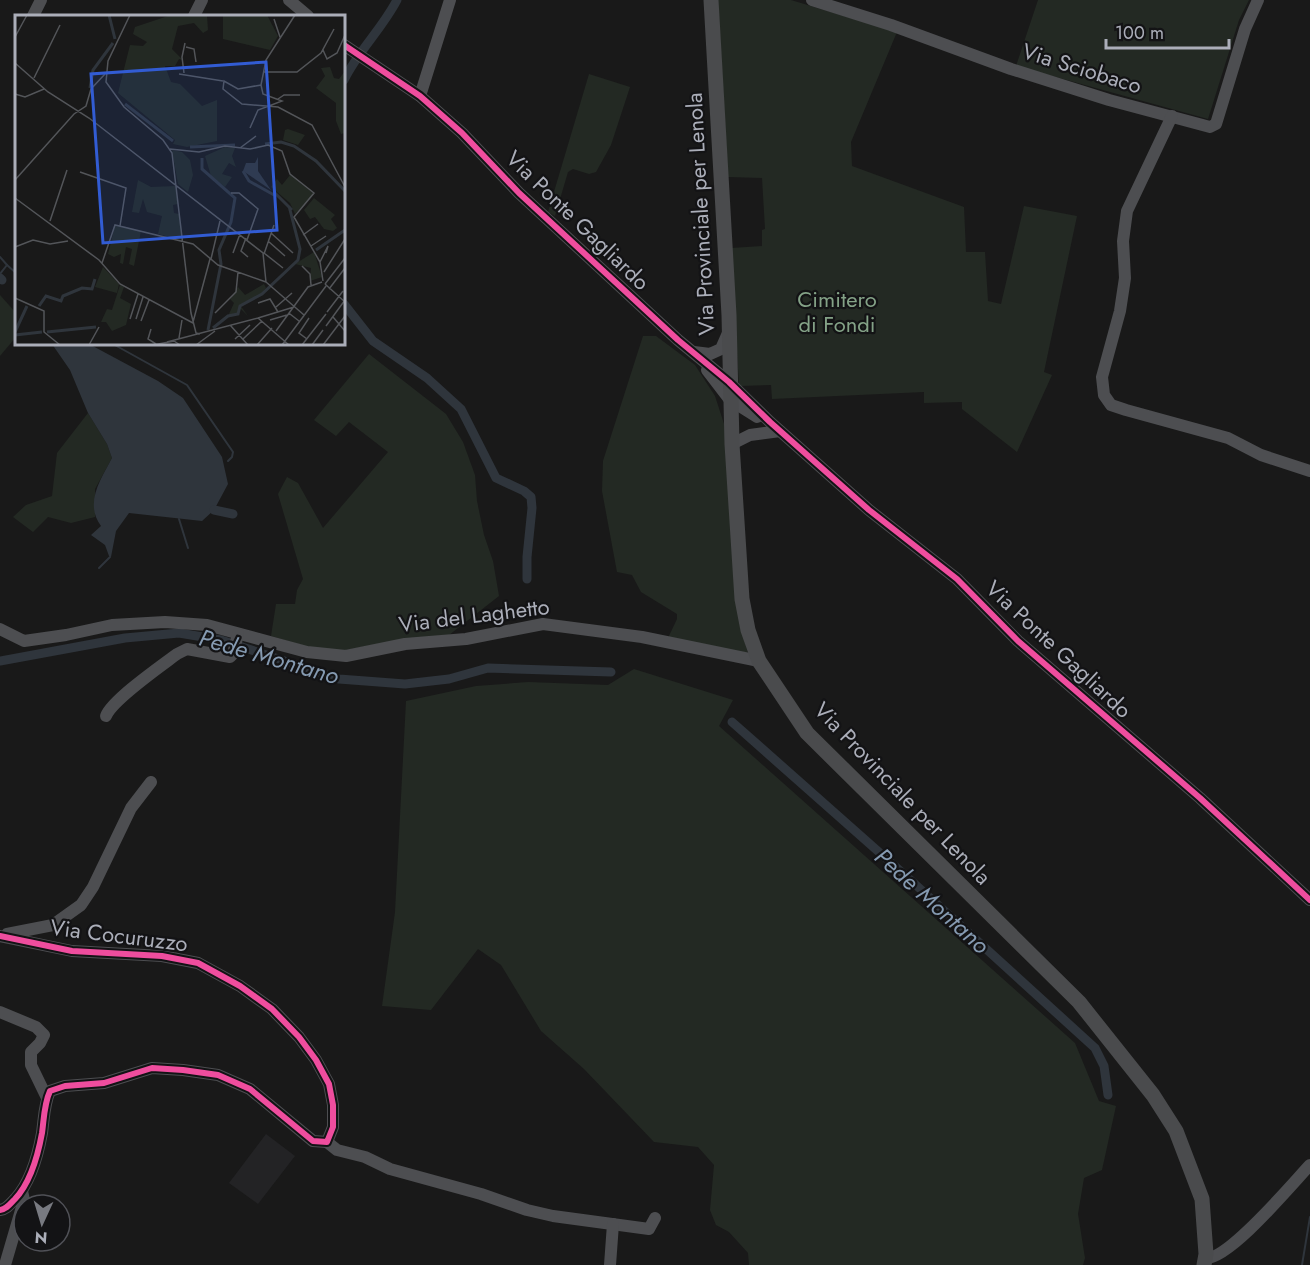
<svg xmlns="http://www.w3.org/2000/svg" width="1310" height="1265" font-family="Jost,sans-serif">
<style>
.built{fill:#232325}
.green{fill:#232923}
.water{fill:#2f353c}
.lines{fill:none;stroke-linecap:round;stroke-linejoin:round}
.stream{stroke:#2f353c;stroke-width:2}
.canal{stroke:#2f353c;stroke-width:9}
.minor{stroke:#4d4e51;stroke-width:12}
.major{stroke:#4a4b4d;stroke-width:15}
.cycleway-casing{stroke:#131315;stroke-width:10}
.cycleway{stroke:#ef4d9e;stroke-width:6}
.labels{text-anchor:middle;stroke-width:4.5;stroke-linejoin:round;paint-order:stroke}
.street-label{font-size:22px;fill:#abaeb9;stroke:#131315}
.park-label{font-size:22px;fill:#84a287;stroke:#131315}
.water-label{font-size:24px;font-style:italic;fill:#859ab1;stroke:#131315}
.inset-river{fill:none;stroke:#2f353c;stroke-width:3}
.inset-road{fill:none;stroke:#535559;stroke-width:1.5}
.view{fill:#325cd3;fill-opacity:0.15;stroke:#325cd3;stroke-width:3}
.inset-edge{fill:none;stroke:#abaeb9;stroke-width:3}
</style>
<rect width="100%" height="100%" fill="#191919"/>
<path class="built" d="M266,1134l29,22 -37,48 -29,-21z"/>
<g class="green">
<path d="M718,0h73l106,32 -46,110 1,24 112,41 2,45h19l3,49 13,3 23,-98 53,10 -33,156 8,3 -35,77 -55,-43v-7l-38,1v-11l-152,7 -1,-14 -32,1 -8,-138 31,-2v-16l3,-1 -3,-51 -34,-1z"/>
<path d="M1038,0h211l-10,20 -31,99 -192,-53z"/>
<path d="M589,74l41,13 -19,58 -15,27 -7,2 -16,-5 -5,3 -13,44 -7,-4z"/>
<path d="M0,295l16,18v24l-16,19z"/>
<path d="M643,336h13l39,29 20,31 11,34 14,196 8,27 -80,-15 9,-19v-5l-36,-22 -9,-17 -15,-3 -15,-81 1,-30z"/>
<path d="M369,354l77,60 17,28 12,33 2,26 7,34 9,26 6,35 -50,39 -61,7 -42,8 -31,-1 -44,-13 5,-32h19l2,-14 6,-11 -25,-85 9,-17 11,6 25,45 65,-76 -39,-30 -13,14 -22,-16z"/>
<path d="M88,413l19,31 5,14 -17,31v28l-24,6 -23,-6 -15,15 -20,-15 13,-12 26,-9 5,-43z"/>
<path d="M634,669l99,31 -14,26 356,317 24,58 17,5 -14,64 -18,8 -6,36 7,44 -2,7h-334l-1,-12 -19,-21 -13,-7 -6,-15 4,-45 -16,-18 -44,-5 -70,-73 -43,-38 -40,-66 -23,-16 -47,61 -49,-4 13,-94 11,-211 70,-15 52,-4 80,3z"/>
</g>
<path class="water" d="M52,344h37l69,37 25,17 39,59 6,27 -14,26 -12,11 -73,-8 -13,18 -5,26 -2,-1 -4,-11 -14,-10 10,-9c-17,-23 0,-47 11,-68l-5,-14 -19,-31 -18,-43z"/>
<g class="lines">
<g class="stream">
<path d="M0,257l7,8 -7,9"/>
<path d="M7,265l9,8"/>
<path d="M113,344l74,41 46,67 -1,5 -4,4"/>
<path d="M179,519l9,29"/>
<path d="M99,568l11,-11"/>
<path d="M1302,1265l8,-48"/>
</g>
<g class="canal">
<path d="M344,80c14,-29 38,-51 53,-80"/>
<path d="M0,278l2,2"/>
<path d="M344,304l29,37 54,37 34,31 35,69 28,13 7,6 1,11 -5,49v22"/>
<path d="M214,510l19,4"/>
<path d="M0,661l125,-23 54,-5 42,7 118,39 66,5 44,-5 39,-11 123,4"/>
<path d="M732,722l174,154 189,172 9,18 4,29"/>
</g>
<g class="minor">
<path d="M289,0l19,16"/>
<path d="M812,0l79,25 120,44 98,31 101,27 6,-3 29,-95 13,-29"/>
<path d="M33,16l8,-16"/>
<path d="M194,16l8,-16"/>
<path d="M344,45l76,51 42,37 57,60 159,147 51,42 41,40 99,88 88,69 61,62 182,157 110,102"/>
<path d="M420,96l30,-96"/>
<path d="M1172,116l-45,95 -4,30 2,37 -5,33 -18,66 2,18 7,10 15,5 102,28 33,17 49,16"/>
<path d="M694,352l16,2 11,-5 7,-16"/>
<path d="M707,370l23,30 27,17"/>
<path d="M732,444l18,-9 30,-4"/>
<path d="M0,629l24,12 42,-6 46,-10 53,-3 42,3 100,27 39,4 59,-12 61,-5 77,-15 99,13 117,24"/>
<path d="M106,716c6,-16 55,-50 71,-62l10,-5 43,8 3,-3 5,-20"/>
<path d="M7,934l46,-9 28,-20 12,-18 38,-79 20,-26"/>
<path d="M0,936l72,15 90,5 36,7 42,23 32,23 27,28 17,23 13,24 4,21v22l-6,15 -14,-1 -63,-52 -32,-14 -35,-5 -31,-2 -48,15 -39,3 -15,5c-6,13 -6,28 -8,42 -4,22 -11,49 -27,66 -5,5 -8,10 -15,11"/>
<path d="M0,1012l36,15 8,8 -4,8 -9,9v13l16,33"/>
<path d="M327,1142l10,8 28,7 25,12 91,25 46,16 26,6 96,13 6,-11"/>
<path d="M1205,1258c23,3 87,-74 105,-93"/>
<path d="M5,1265l19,-65 -2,-9"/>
<path d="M610,1265l3,-41"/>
</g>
<path class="major" d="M711,0l18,315 3,129 10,155 6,31 11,31 48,72 272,269 74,93 23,36 26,68 4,55 -2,11"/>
<defs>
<g id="cycleway">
<path d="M344,45l76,51 42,37 57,60 159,147 51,42 41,40 99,88 88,69 61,62 182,157 110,102"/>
<path d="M0,936l72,15 90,5 36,7 42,23 32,23 27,28 17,23 13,24 4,21v22l-6,15 -14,-1 -63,-52 -32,-14 -35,-5 -31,-2 -48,15 -39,3 -15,5c-6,13 -6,28 -8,42 -4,22 -11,49 -27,66 -5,5 -8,10 -15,11"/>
</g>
</defs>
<use href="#cycleway" class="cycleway-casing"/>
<use href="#cycleway" class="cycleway"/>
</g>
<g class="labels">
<g class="street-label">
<text transform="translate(1082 68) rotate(17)" y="8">Via Sciobaco</text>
<text transform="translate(700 214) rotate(-93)" y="8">Via Provinciale per Lenola</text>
<text transform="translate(578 220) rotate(44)" y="8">Via Ponte Gagliardo</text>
<text transform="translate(474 615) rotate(-7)" y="8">Via del Laghetto</text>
<text transform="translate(1059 649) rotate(43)" y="8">Via Ponte Gagliardo</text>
<text transform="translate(903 793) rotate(46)" y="8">Via Provinciale per Lenola</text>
<text transform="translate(119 935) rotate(7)" y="8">Via Cocuruzzo</text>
</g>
<g class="park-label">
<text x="837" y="307">Cimitero<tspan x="837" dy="25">di Fondi</tspan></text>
</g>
<g class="water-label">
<text transform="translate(269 657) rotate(16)" y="8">Pede Montano</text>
<text transform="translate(932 901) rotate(42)" y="8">Pede Montano</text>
</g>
</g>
<g transform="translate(15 15)">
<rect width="330" height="330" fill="#191919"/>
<path d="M156,0h36l1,15 -5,3 -9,-10 -16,3 -6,23 11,11 -4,-1 -4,7h-10l6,16 9,2 22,22 15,-6v41l-30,6 -14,-3 2,-4 -57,-47 12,-48 13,1 4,-4 -14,-8 2,-7zM208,0h44l11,21 -8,14 -47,-11zM315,52l4,11 5,1 6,-8v62l-4,1 -5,-13v-18l-20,-15 9,-12 -4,-8zM270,115l3,-1 17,6 -7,10 -15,-5zM210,132l10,1 -3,8 4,11 -7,-4 -7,11 10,3 -7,10 -14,-11 -6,-20zM157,135l10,2 8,8 3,15 -5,17 -10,-8zM275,160l24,19 -19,20 -5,-11 -19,-16 6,-8 5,6zM123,165l13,7 24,-1 3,18 -5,1 1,8 5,1 3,26 -24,-6 4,-18 -15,-4 -4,-13 -4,14 -7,-1zM299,183l21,17 -4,4 6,9 -4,3 -9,-2 -9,-12 -5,2 -6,-9zM100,211l26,5 -7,35 -5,-2 3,-15 -6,-2 -3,17 -3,-1 1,-9 -7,3 -6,-3zM299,237l8,25 -12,4 1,-13 -16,-4zM88,252l16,17 -2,9 -22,-6zM249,269l2,4 -5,6 -21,11 8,11 -9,-9 -2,7h-8l5,-11 -4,-4 8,-12 7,8zM105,270l4,2 -4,11 11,6 -5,21 -14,6 -6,-9h-5l6,-13 5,1z" fill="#232923"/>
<path d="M243,142v14l13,19 -28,-19 3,-8h9z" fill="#2f353c"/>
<path class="inset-river" d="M94,0l6,24M75,73l3,-18 20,-27M110,89l48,37M250,129l16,-2 13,4 22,15 29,30M175,132l45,-2M187,143v11l33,29 -4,24 -12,28 2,14 -13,66M228,156l6,10 25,14M260,178l17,17M301,235l29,-20M24,291l7,-10 15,5 2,-5 19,-8 10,1 3,-10M198,313l15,-12 10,-2 2,-8 22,-12 36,-34 2,-11 -11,-43M0,317l12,-26M32,317l49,-5M0,320l27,-3"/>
<path class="inset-road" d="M115,0l-22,46 -2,21 18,25 39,33 9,13 19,160 5,20 4,1M280,0l-29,45 -5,25 -23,4 -14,-8 -1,8 19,15 36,3 34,18 33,62M259,4l6,18M0,22l12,-22M171,32l8,2 2,13M308,35l4,9 10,-6 8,-18M0,48l33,29 41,26 174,135 3,29 38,33M248,57h34l24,-19 13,-24M169,58l-2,-16 3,-14M164,59l44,7M19,63l26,-53M0,79l10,3 19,-8M263,84l6,-4h16M235,113l8,-18 24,-9 -19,-7 -2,-9M225,133l16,-12M155,134l29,3 26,-6 25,3 18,-4 14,6 8,23 24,19 -20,24 26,45 3,19M65,157l46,16 -6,38M0,165l59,-66 12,-8 5,-17 14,-15M216,178h8l19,16 -11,31M0,183l84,62 21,24 73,39M35,206l17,-51M256,218l22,20M288,220l15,-11M231,223l-5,13 7,6M253,226l17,15M296,231l15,-10M0,232l18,-7 17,4 18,-3M218,238l7,-19M249,238l19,15M249,239l10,-29M196,244l9,-38M305,247l8,-16 -2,7M87,248l13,-38 78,19 25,21 48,17M287,251l8,8 1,11M309,257l21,-33M310,269l20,-26M310,269l20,18M314,274l16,-21M0,283l29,13v21l16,13M243,288l12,-4 8,13M261,292l16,-14M312,297l16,-21M200,298l21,-21 2,-20M318,302l12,14M243,303l36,-11M115,304l8,-25M121,304l7,-22M255,305l20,-6 9,7M126,306l8,-21M178,307l17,-63M215,310l18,20M311,311l19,-26M136,314l-3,10 8,5M261,316l32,-44 14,-5M164,323l3,-18M220,324l15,-14M228,324l19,-18M292,324l-8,-6 10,-15M152,327l91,-24 31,27M74,330l10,-18M138,330l21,-4 6,4M181,330l19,-14M242,330l15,-17M267,330l44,-59M287,330l24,-31M297,330l11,-15M308,330l22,-29"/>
<path class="view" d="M251,47l11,168 -174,13 -12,-169z"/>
<rect width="330" height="330" class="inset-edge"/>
</g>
<g transform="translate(42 1223) rotate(184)"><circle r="28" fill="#131315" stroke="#505157" stroke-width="1.5"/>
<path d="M0-4.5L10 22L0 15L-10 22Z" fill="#787a81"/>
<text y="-9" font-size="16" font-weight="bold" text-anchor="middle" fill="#abaeb9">N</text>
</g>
<path d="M1106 39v9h123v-9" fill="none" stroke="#abaeb9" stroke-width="3"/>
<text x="1115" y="39" font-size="18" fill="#abaeb9" stroke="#131315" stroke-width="4.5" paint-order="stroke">100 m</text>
</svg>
